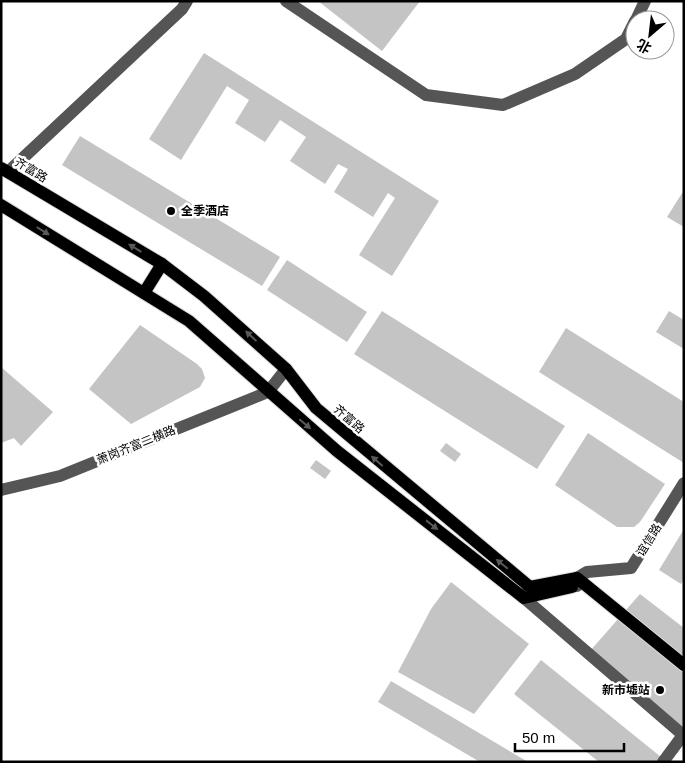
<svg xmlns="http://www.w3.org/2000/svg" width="685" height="763" font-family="Helvetica,'Noto Sans SC',sans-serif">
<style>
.building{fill:#c4c4c4}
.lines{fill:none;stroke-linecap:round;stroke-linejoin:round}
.major-casing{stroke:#dbdbdb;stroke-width:14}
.minor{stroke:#555;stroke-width:12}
.major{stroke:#000;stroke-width:12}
.oneway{fill:#595959}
.poi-dot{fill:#000;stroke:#fff;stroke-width:2}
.labels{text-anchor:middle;stroke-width:5;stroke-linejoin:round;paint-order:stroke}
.street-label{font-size:12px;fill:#000;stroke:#fff}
.poi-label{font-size:12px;font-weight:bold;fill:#000;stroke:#fff;text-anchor:start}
</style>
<rect width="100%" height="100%" fill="#fff"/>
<g class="building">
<path d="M318,1h102l-38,50z"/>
<path d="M204,53l235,148 -47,75 -33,-21 36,-57 -7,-5 -15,24 -39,-25 14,-23 -10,-5 -13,20 -35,-23 16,-24 -26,-17 -15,22 -30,-19 14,-23 -22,-14 -46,74 -32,-21z"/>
<path d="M80,136l200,121 -18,29 -200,-121z"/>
<path d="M684,190v37l-17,-10z"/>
<path d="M287,260l80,52 -20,30 -80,-52z"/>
<path d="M382,311l183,115 -28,43 -183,-115z"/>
<path d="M669,311l15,9v29l-28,-17z"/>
<path d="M140,325l57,39 5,5 3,9 -5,9 -69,37 -42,-35z"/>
<path d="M566,328l118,74v61l-145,-91z"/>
<path d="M1,367l52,45 -32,34 -7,-8 -13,5z"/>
<path d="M588,433l77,51 -25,38 -6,5h-17l-62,-42z"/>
<path d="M446,443l15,11 -6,8 -15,-11z"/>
<path d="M316,460l15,11 -6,8 -15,-11z"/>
<path d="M684,529v50l-3,5 -22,-14z"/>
<path d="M451,582l78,62 -55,70 -76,-42 33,-63z"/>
<path d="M640,594l44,34v100l-94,-77z"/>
<path d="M541,660l120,97 -4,5h-58l-85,-68z"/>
<path d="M391,681l137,81h-48l-102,-60z"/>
</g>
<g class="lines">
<defs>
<g id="major">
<path d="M1,168l161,96 42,32 82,73 30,39 214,179 47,-9 107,87"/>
<path d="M1,205l188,116 148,130 187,147 48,-11"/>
<path d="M144,293l18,-29"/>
</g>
</defs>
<use href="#major" class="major-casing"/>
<g class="minor">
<path d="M286,1l140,94 77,10 72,-31 51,-35 9,-18"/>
<path d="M636,20l9,-19"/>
<path d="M8,172l174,-163 5,-8"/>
<path d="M1,490l59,-14 208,-84 18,-23"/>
<path d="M577,586v-8l10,-6 44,-4 53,-85"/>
<path d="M529,589l-5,9 159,137 -20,27"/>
</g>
<use href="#major" class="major"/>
</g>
<defs><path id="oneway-solid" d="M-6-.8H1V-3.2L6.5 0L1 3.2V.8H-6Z" transform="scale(1.25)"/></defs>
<g class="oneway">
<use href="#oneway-solid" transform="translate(43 231) rotate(32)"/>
<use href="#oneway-solid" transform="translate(135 248) rotate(-149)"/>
<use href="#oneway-solid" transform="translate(251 336) rotate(-137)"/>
<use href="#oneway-solid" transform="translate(305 424) rotate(40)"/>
<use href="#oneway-solid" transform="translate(377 461) rotate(-139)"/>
<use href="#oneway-solid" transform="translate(432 525) rotate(38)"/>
<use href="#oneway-solid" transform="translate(502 564) rotate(-141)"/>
</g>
<g class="poi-dot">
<circle cx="171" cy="211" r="5"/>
<circle cx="660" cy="690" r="5"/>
</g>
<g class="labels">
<g class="street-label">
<text transform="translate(31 170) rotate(31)" y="4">齐富路</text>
<text transform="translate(349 419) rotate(41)" y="4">齐富路</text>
<text transform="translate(136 445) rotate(-22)" y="4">萧岗齐富二横路</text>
<text transform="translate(649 540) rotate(-58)" y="4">谊信路</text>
</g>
<g class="poi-label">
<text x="181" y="215">全季酒店</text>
<text x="650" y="694" text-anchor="end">新市墟站</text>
</g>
</g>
<rect width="685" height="763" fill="none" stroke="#000000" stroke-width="5"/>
<g transform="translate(650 35) rotate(208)"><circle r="24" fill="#ffffff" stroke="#999999"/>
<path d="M0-4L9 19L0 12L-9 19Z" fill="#000000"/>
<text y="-8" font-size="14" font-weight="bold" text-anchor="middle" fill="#000000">北</text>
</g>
<path d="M515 743v8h109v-8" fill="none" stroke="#000000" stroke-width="2.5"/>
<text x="522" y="743" font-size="15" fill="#000000" stroke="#ffffff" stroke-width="4" paint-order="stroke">50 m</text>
</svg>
